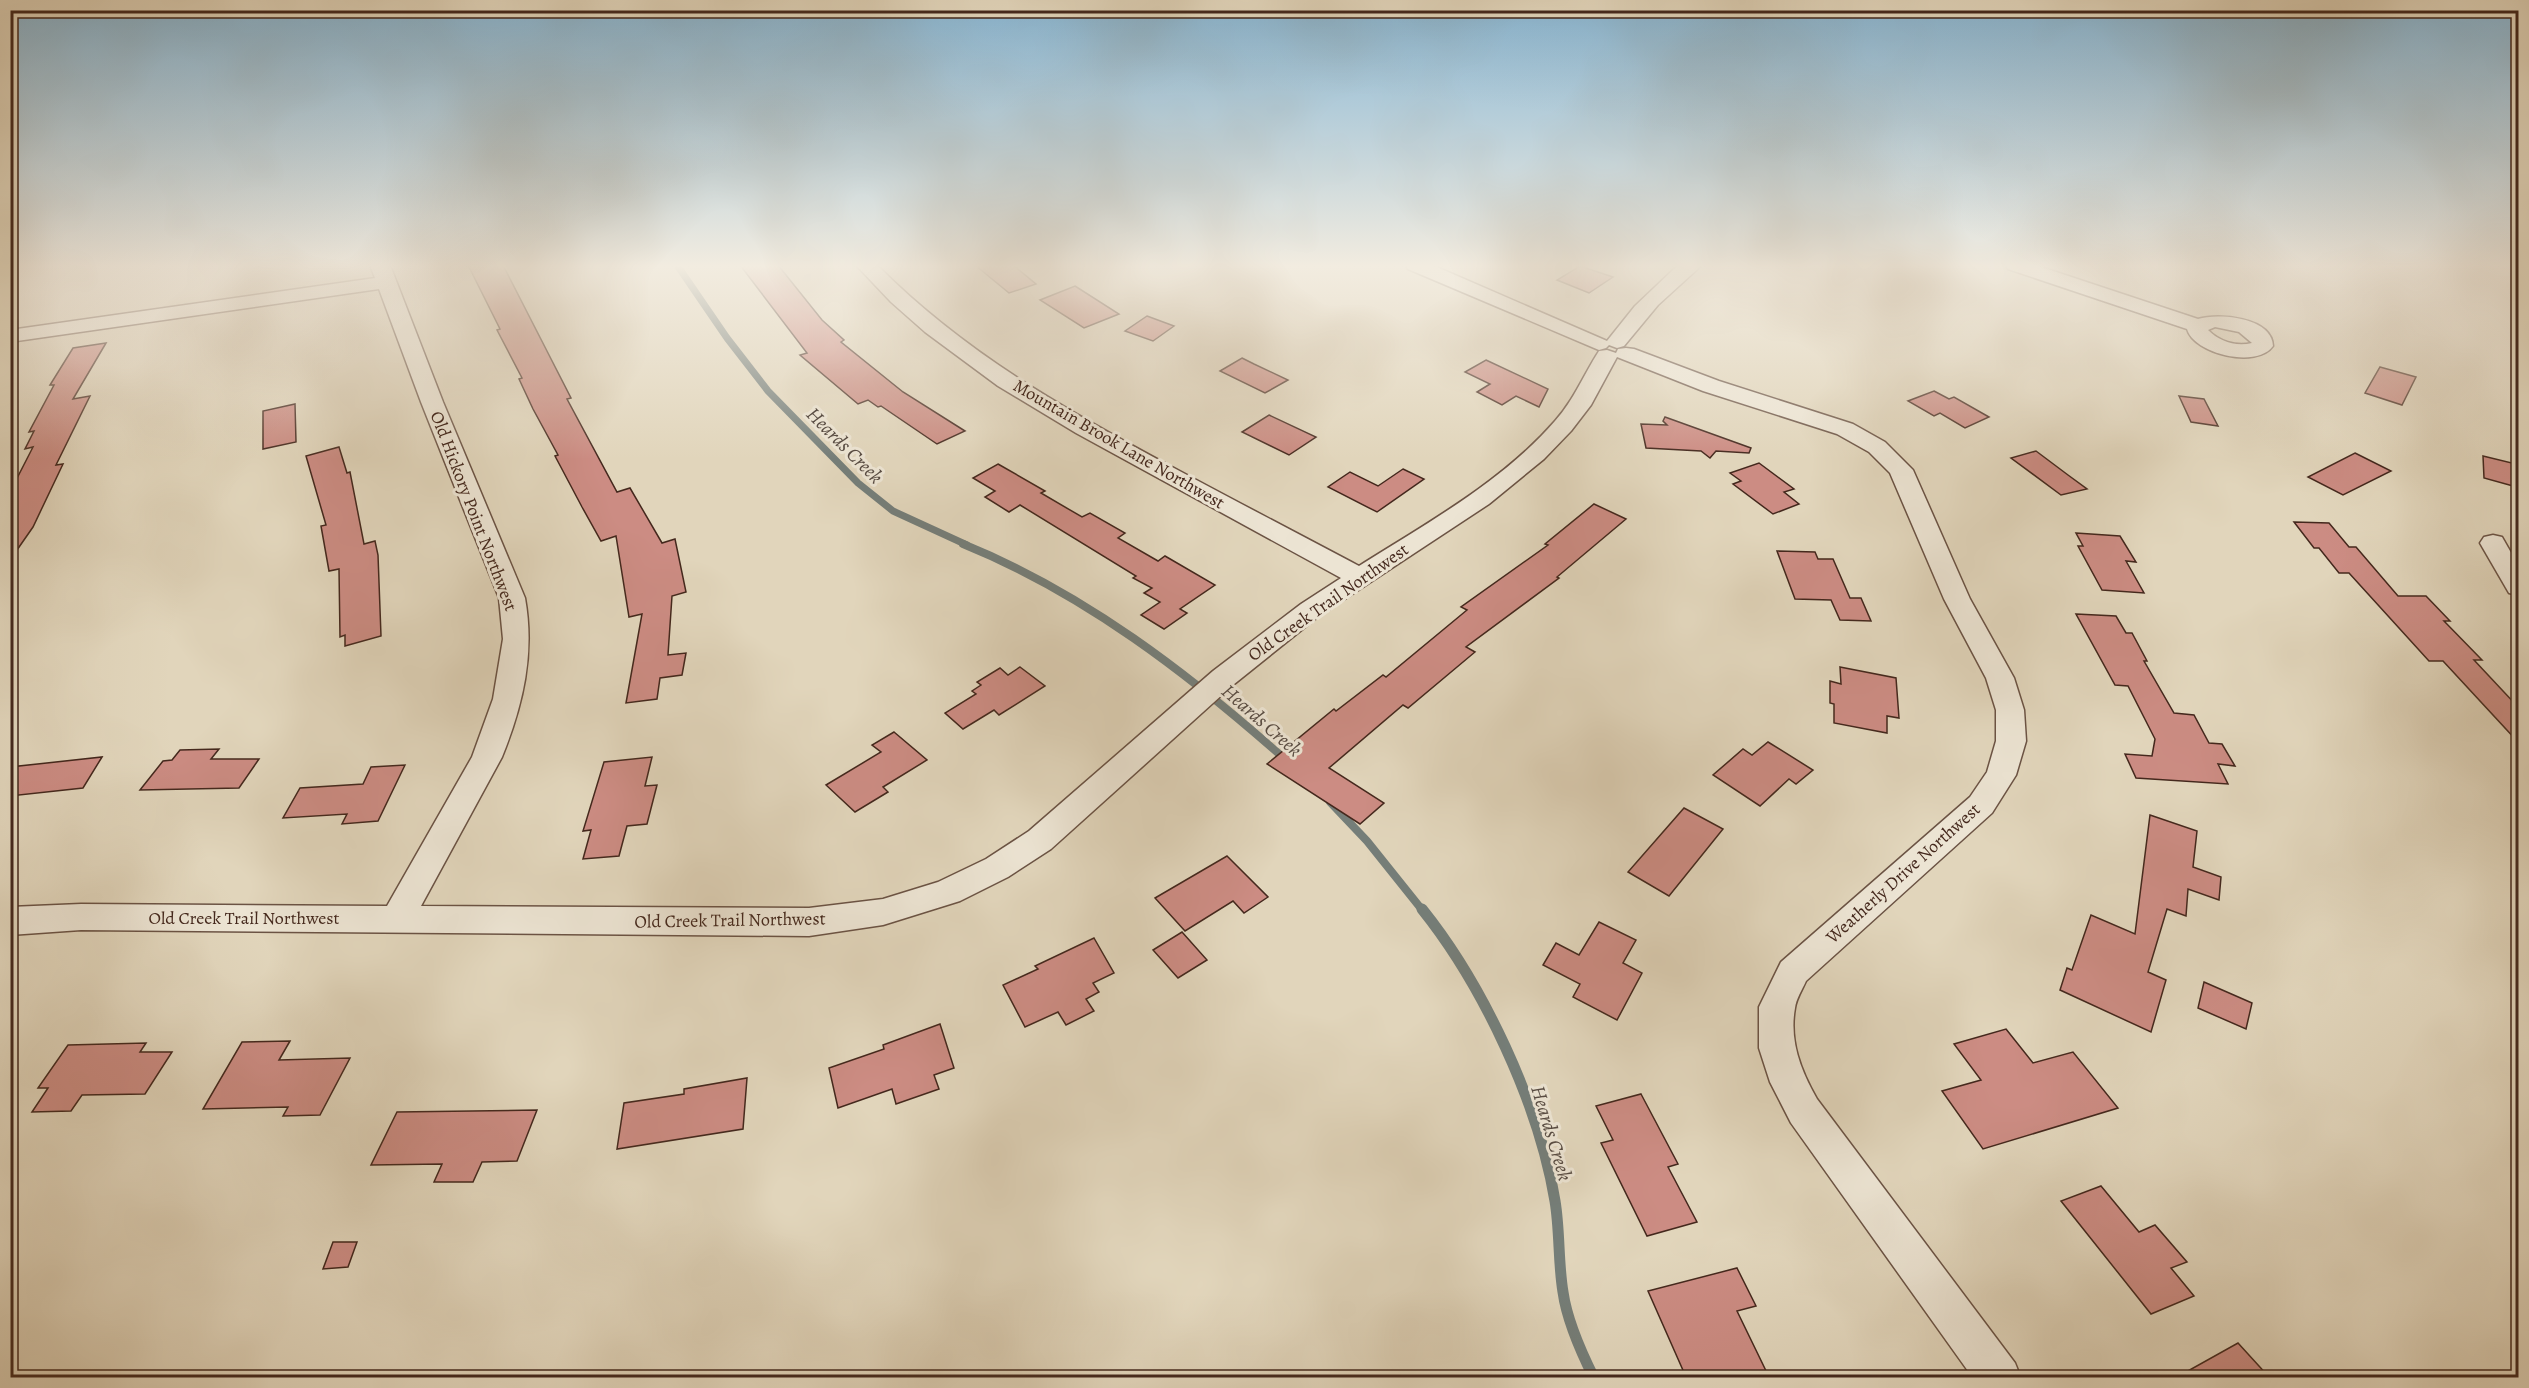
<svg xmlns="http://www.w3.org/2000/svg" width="2529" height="1388" font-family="Alegreya,serif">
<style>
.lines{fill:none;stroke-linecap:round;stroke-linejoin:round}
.stream-far2{stroke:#757e79;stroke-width:7}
.stream-far1{stroke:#757e79;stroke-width:8}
.stream{stroke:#757e79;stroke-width:11}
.building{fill:#cc8c83;stroke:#44281d;stroke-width:1.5}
.street-casing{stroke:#6b5344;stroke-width:3}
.street{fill:#ece4d3;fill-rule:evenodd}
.labels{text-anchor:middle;stroke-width:6;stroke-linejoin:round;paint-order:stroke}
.street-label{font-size:18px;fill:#44281d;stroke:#ece4d3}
.water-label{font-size:20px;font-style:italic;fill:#584c43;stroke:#ece4d3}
</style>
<rect width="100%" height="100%" fill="#e1d5bb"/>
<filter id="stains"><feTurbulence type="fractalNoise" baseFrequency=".00333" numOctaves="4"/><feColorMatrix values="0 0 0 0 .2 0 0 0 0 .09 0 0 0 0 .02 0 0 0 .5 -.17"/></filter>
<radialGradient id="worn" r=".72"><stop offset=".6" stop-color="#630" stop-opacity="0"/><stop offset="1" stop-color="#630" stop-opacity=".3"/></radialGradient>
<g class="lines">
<path class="stream-far2" d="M677,265l50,73 41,53 90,92 35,28 74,34"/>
<g class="stream-far1">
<path d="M963,544c121,49 226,130 323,216"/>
<path d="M1330,802l37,39 56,70"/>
</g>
<path class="stream" d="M1422,909c61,76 117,195 133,292 5,30 3,61 8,91 4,29 18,60 31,86"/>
</g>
<g class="building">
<path d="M468,265h35l68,133 -4,1 50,93 13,-4 32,55 13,-4 11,53 -14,4 -4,59 18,-2 -4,22 -22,3 -3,21 -31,4 16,-89 -13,3 -13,-81 -15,5 -19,-34 -27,-51 3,-1 -25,-46 -14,-30 3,-1 -25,-48 3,-1z"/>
<path d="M740,265h38l44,55 22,20 -3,2 62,50 62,39 -28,13 -56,-38 -3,1 -10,-7 -10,4 -58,-49 7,-2z"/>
<path d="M975,265h38l23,19 -27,9z"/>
<path d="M1580,266l33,11 -24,16 -32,-13z"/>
<path d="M1075,286l44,28 -35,14 -44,-28z"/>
<path d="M1147,316l27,10 -21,15 -28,-10z"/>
<path d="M106,343l-33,56 17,-3 -34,69 7,-1 -30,63 -23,33v-68l23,-45 -8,2 9,-18 -5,1 25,-47h-4l23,-37z"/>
<path d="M1242,358l12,6 34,16 -23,13 -45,-22z"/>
<path d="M1486,360l62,29 -9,18 -23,-11 -14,9 -25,-13 13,-8 -25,-12z"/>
<path d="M2380,367l36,10 -14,28 -37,-12z"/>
<path d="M1934,391l15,8 5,-2 35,20 -24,11 -25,-15 -6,3 -26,-15z"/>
<path d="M2179,396l25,3 14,27 -27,-4z"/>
<path d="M295,404l1,38 -33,7v-38z"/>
<path d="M1269,415l47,22 -27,18 -47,-23z"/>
<path d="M1665,417l86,31 -2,5 -33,-2 -6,7 -9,-7 -55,-3 -5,-24 26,1 -4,-4z"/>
<path d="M339,447l8,26 3,-1 14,72 11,-3 3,14 3,81 -36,10v-11l-5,2 -1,-68 -10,2 -8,-45 5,-1 -20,-69z"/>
<path d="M2036,451l32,24 19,14 -26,6 -50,-37z"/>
<path d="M2355,453l36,18 -48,24 -35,-18z"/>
<path d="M2483,456l29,7 1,23 -29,-8z"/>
<path d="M1759,463l35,26 -10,3 15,12 -26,10 -40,-30 8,-3 -11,-8z"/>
<path d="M998,464l47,27 -4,2 41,24 8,-4 35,20 -7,5 40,23 7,-5 50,29 -35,24 7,4 -23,16 -23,-14 19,-13 -16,-9 8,-5 -19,-10 3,-2 -116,-71 -11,7 -24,-15 10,-6 -22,-13z"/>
<path d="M1403,469l21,10 -47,33 -49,-25 22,-15 28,14z"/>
<path d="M1594,504l32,15 -69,58 2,1 -93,69 9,5 -67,56 -5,-3 -74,63 55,35 -24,21 -93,-60 67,-55 2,2 47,-36 3,2 81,-67 -6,-3 87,-62 -3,-1z"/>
<path d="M2294,522l35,1 20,24h7l42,49h28l24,25h-6l38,39h-8l44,47v35l-75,-81h-14l-80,-88h-10l-20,-25h-5z"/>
<path d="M2076,533l44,3 16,26 -10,-1 18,32 -42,-3 -24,-44h5z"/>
<path d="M1777,551l38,1 3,7h15l17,39h11l10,23 -31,-1 -9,-20 -36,-1z"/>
<path d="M2076,614l40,2 10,17h6l15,28h-3l30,52 20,2 15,28 13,1 13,22 -17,-2 10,20 -92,-6 -11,-24 27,2 3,-17 -27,-53 -13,-1z"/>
<path d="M1020,667l25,19 -46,29 -5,-5 -31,19 -18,-16 31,-19 -4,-3 9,-6 -4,-3 23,-14 8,7z"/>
<path d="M1840,667l56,11 3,40 -12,-2v17l-53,-10v-19l-4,-1v-22l11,3z"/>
<path d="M894,732l33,28 -44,27 5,5 -33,20 -29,-27 55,-33 -9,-7z"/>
<path d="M1768,742l45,28 -17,14 -7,-5 -29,27 -47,-31 30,-26 9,6z"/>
<path d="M219,749l-8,10h48l-20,29 -99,2 23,-29 9,-1 8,-10z"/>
<path d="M102,757l-19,31 -73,8v-29z"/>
<path d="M652,757l-7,29 12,-1 -10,39 -20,2 -8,30 -36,3 8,-29 -8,1 21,-69z"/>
<path d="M405,765l-27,56 -36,3 5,-10 -64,4 17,-30 63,-4 8,-17z"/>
<path d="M1684,808l39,21 -54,67 -41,-24z"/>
<path d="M2150,815l47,16 -4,36 28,10 -2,23 -31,-11 -2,27 -19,-7 -19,63 18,8 -15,52 -91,-42 7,-22 5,2 19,-55 44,19z"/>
<path d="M1227,856l41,41 -24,16 -11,-12 -48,30 -30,-33z"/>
<path d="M1599,922l37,18 -13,23 19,10 -25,47 -44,-23 7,-13 -37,-19 13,-22 23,12z"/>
<path d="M1182,932l25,28 -29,18 -25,-28z"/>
<path d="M1094,938l20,35 -21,10 6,9 -13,7 8,12 -28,14 -8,-13 -33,15 -22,-42 35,-16 -3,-3z"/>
<path d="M2204,982l48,21 -6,26 -48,-21z"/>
<path d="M940,1024l14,44 -20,7 5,14 -43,15 -4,-15 -54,19 -9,-40 55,-19 -1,-4z"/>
<path d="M2006,1029l27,34 40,-11 45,56 -135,41 -41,-58 39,-11 -27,-36z"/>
<path d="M290,1041l-11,19 71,-2 -30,57 -37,1 5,-9 -85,2 39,-67z"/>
<path d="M146,1043l-6,9h32l-27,42 -63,1 -11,16 -39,1 16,-24h-10l30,-43z"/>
<path d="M747,1078l-4,51 -126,20 7,-46 60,-9v-5z"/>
<path d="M1641,1094l37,70 -10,3 29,55 -50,14 -46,-93 12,-3 -17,-34z"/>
<path d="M537,1110l-20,51 -35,1 -9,20h-39l8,-18 -71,1 26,-53z"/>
<path d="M2101,1186l38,46 16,-7 32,37 -16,6 23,28 -43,18 -90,-113z"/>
<path d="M333,1242h24l-9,25 -25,2z"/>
<path d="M1737,1268l19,38 -19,5 32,66h-83l-38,-86z"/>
<path d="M2238,1343l31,34h-92z"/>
</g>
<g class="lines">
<defs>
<g id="street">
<path d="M370,265h20l53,137 82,196c10,56 -2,107 -23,159l-81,149 388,2 74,-9 55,-17 48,-23 43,-28 184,-160 88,-67 40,-26 -265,-145 -78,-47 -73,-54 -34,-30 -35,-37h21c86,87 190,146 297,203 61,33 123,65 185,98 68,-43 143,-84 196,-145 19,-21 29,-47 44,-70l8,-1 9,3 2,-4 8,-1 8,1 85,32 134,43 32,18 28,28 57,129 44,79 10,32 2,31 -10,34 -24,38 -186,168c-4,9 -10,18 -11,27 -6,33 6,63 22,91l198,264 6,15h-48l-182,-255 -21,-41 -11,-34v-41l22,-45 189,-165 17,-25 9,-31v-31l-10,-32 -42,-79 -54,-126 -21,-21 -32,-18 -134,-43 -86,-34 -26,48 -20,26 -27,28 -55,45 -170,112 -86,69 -182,164 -43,28 -48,24 -77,24 -74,11 -728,-6 -71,5v-28l71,-3 306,2 85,-149 21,-58 10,-60 -4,-41 -78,-196 -42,-113 -369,53v-12l365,-52z"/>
<path d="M1405,265h27l175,76 28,-35 39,-37 6,-4h22l-44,40 -34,41 -7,2 -8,-3 -3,3 -7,2 -191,-81z"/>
<path d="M2005,265h30l163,54c20,-6 74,-2 75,27 -16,23 -79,8 -86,-17l-179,-60zM2215,327l24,5 13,11c-17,4 -33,-2 -44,-13z"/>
<path d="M2493,535l9,2 16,28v30l-9,-2 -29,-50 4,-6z"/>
</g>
</defs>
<use href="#street" class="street-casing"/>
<use href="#street" class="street"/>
</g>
<linearGradient id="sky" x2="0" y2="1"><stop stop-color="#87b6d4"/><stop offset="0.58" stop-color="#f2ece0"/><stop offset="1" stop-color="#f2ece0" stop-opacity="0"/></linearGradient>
<rect width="2529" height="459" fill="url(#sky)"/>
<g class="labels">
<g class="street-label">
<text transform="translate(1119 444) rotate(30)" y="6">Mountain Brook Lane Northwest</text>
<text transform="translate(474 511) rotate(69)" y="6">Old Hickory Point Northwest</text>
<text transform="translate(1328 602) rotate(-35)" y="6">Old Creek Trail Northwest</text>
<text transform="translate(1903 873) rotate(-42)" y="6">Weatherly Drive Northwest</text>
<text x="244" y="924">Old Creek Trail Northwest</text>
<text transform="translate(730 920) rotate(-1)" y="6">Old Creek Trail Northwest</text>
</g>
<g class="water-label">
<text transform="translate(845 445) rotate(45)" y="7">Heards Creek</text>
<text transform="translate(1262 720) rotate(41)" y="7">Heards Creek</text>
<text transform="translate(1552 1133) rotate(73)" y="7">Heards Creek</text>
</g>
</g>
<rect width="2529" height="1388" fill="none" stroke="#e1d5bb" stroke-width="36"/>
<rect x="12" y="12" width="2505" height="1364" fill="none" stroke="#44281d" stroke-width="3"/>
<rect x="18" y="18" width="2493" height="1352" fill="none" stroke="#44281d" stroke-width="1.5"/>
<rect width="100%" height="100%" filter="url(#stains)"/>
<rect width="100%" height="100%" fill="url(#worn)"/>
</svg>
